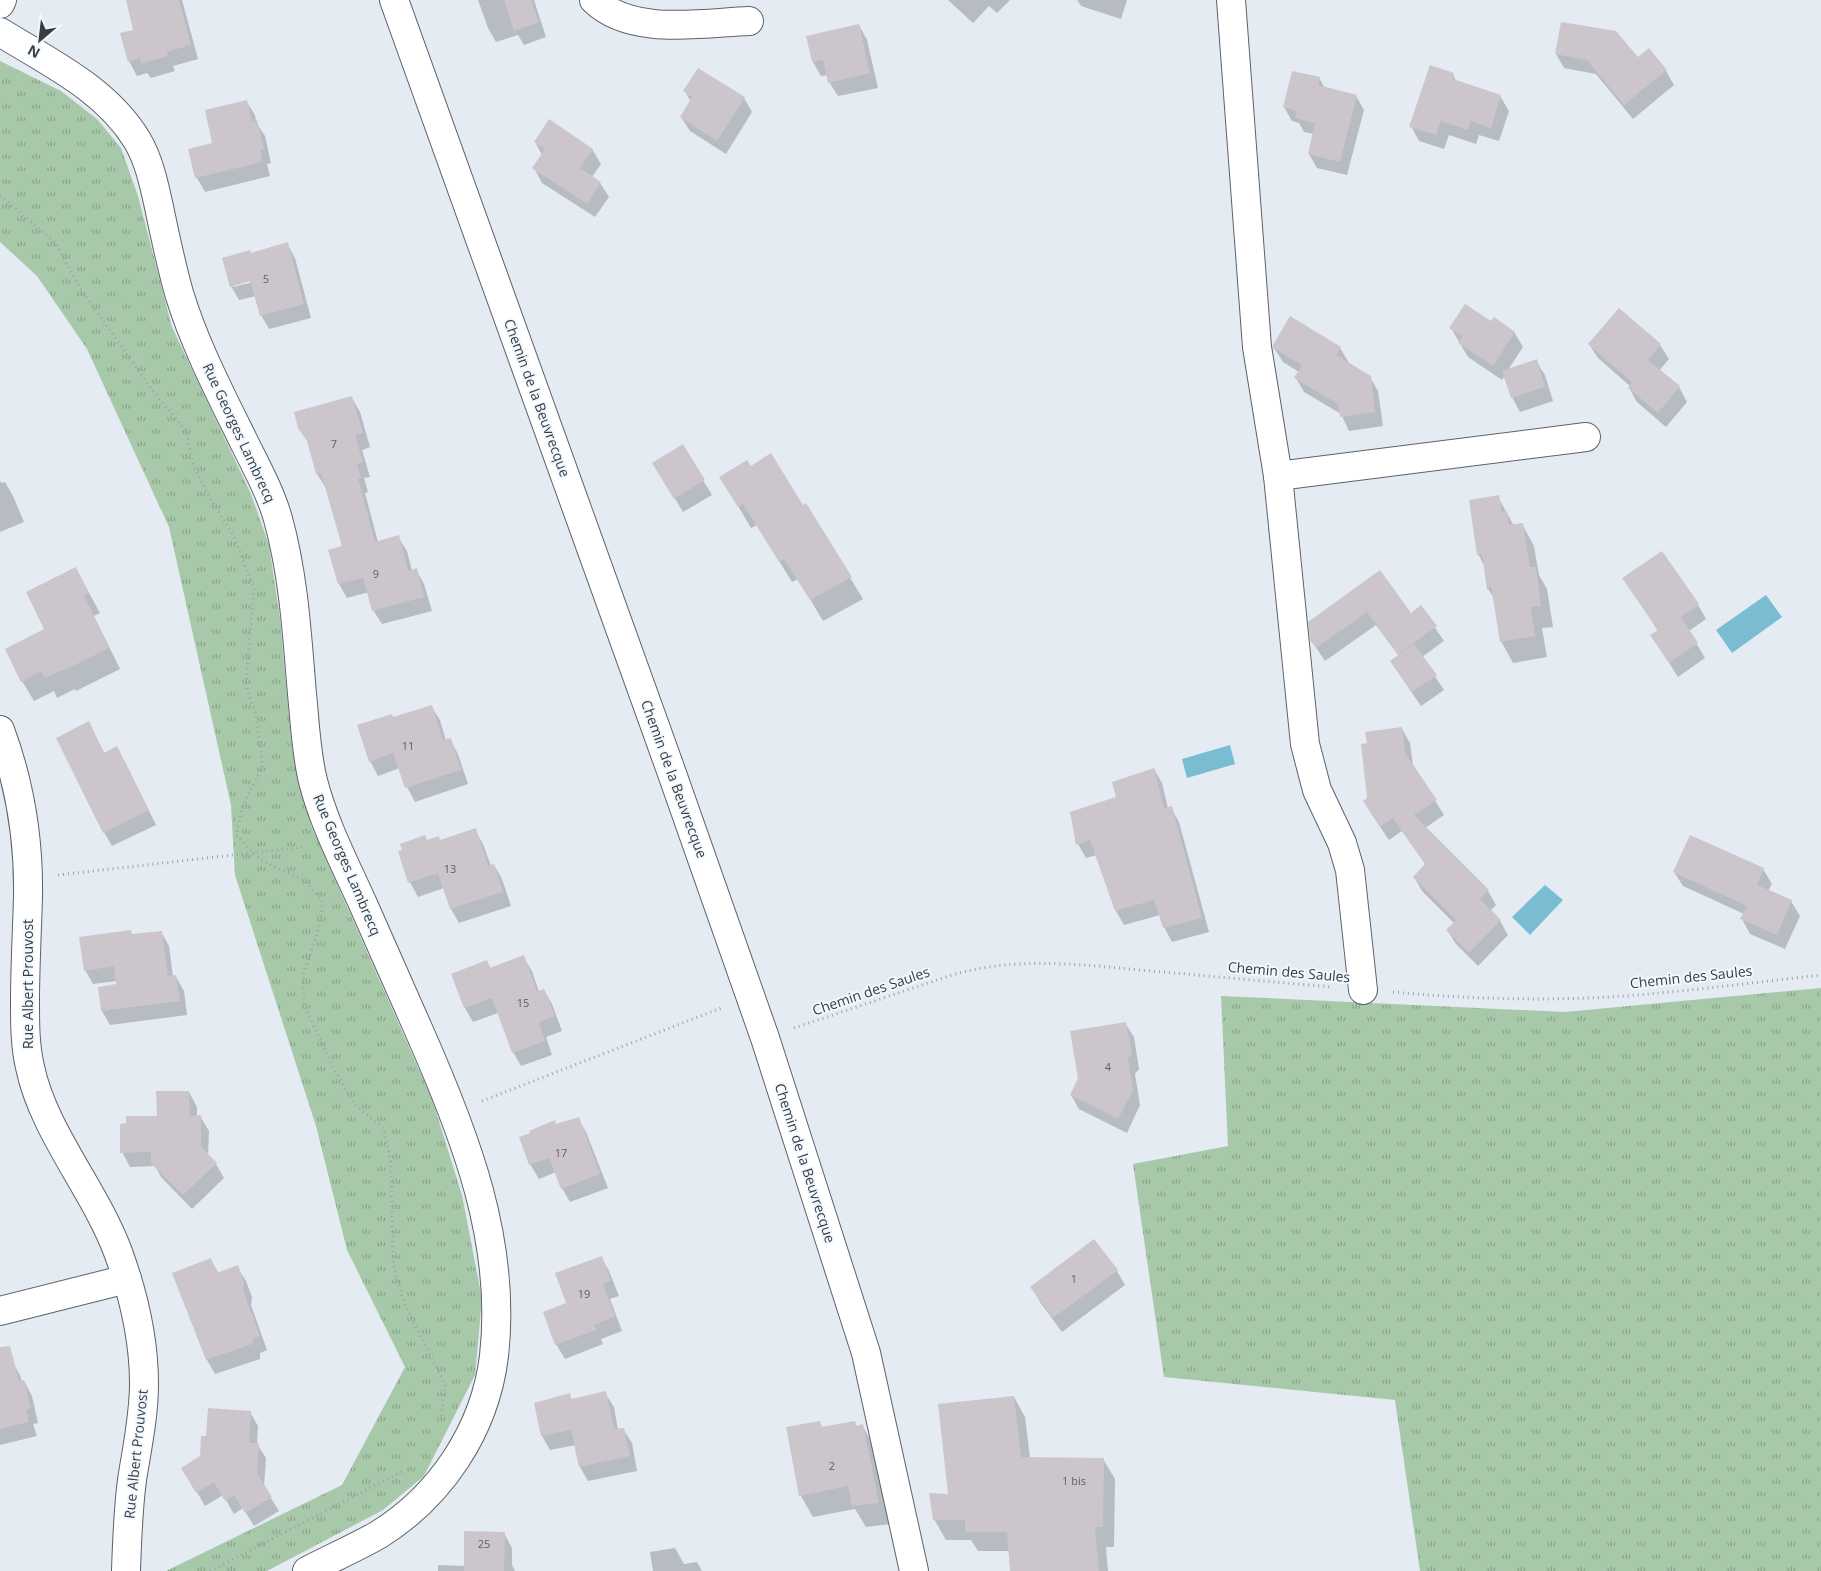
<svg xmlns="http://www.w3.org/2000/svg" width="1821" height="1571" font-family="'Open Sans',sans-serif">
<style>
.grass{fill:url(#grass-tufts)}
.water{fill:#7abdd3}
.shadow{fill:#0003;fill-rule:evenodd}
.building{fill:#cdc5cc}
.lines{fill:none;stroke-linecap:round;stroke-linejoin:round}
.street-casing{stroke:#5c6269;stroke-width:30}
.path{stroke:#9da2a8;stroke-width:3;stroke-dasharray:1 4;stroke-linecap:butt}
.street{stroke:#fff;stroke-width:28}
.labels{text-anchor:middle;stroke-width:4;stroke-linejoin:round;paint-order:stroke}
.number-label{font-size:11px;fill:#5f5f63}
.street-label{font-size:14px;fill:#3a3d40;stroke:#f2f8ff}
</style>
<defs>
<pattern id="grass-tufts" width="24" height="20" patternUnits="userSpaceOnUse" patternTransform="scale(1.25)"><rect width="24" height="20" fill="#a8c9a9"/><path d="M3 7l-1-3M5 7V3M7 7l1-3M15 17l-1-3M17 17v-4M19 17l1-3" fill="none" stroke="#8aa48b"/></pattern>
</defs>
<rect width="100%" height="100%" fill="#e4ebf3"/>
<g class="grass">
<path d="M0,61l61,30 36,28 24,29 17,48 34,131 79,167 18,51 11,73 12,131 19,76 121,274 30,96 20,104 -7,76 -51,101 -41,34 -116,61h-101l176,-86 63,-118 -58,-117 -31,-124 -81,-251 -4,-70 -62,-278 -82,-178 -50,-73 -37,-34z"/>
<path d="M1821,988v583h-401l-25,-171 -231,-23 -31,-213 95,-18 -7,-150 344,16z"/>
</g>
<g class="water">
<path d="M1766,595l16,22 -50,36 -16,-23z"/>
<path d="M1230,745l5,19 -48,14 -5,-19z"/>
<path d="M1545,885l18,15 -33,35 -18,-18z"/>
</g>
<g class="shadow">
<path d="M128,0h54l16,59 -25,7 2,5 -24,7 -4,-5 -10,3 -8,-15 6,-30z"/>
<path d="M478,0h56l12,37 -22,8 -6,-10 -22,7 -8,-14z"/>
<path d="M948,0h62l-13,13 -8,-7 -16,17z"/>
<path d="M1077,0h50l-6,19 -40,-13z"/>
<path d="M1562,23l76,36 11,-9 17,21 8,14 -41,34 -37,-45 -32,-6 -8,-14z"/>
<path d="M859,25l8,15 11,48 -40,8 -9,-14 -1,-7 -7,1 -8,-14z"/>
<path d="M1453,75l4,7 43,14 9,15 -10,30 -20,-6 -3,9 -27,-9 -5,14 -25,-8 -8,-15z"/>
<path d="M1319,78l6,10 31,8 8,14 -17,65 -30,-7 -8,-14 5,-20 -10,-2 -5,-9 -7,-2 -8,-14z"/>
<path d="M685,91l59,7 8,14 -26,42 -36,-23 -9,-14 10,-15z"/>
<path d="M246,101l9,14 1,7 9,14 6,27 -4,1 3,12 -65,16 -8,-14 -7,-28 24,-6z"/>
<path d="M535,142l57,7 9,15 -9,13 8,6 9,14 -14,20 -53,-34 -8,-15 8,-13z"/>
<path d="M287,244l8,14 16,60 -42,11 -8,-14 -5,-19 -17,4 -8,-14 20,-32zM256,278l1,3 -24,6v-2z"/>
<path d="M1619,309l41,36 9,14 -10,12 20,16 8,15 -21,25 -29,-25 -8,-14 1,-2 -32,-28 -9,-14z"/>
<path d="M1290,317l50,31 9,15 21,14 8,14 5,35 -34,5 -8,-17 -37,-22 -8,-14 3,-6 -16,-10 -9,-14z"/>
<path d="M1491,323l23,9 9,15 -15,23 28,-9 9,14 8,26 -33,11 -8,-15 -7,-22 -3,5 -34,-23 -17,-29z"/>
<path d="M352,398l8,14 10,35 -8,3 8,27 -6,1 4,14 -3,1 13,49 20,-5 9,14 5,20 4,-1 8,14 8,27 -50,13 -9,-14 -4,-18 -22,6 -8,-14 -9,-33 14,-4 -18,-59 -9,-14 -8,-30z"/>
<path d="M682,446l30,49 -29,17 -21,-35z"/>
<path d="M750,467l53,39 3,-1 57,94 -40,22 -25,-42 -6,3 -35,-57 -6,3 -17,-29z"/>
<path d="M0,480l1,3 4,-1 8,14 11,26 -24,10z"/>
<path d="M1498,497l16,29 8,-2 12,22 5,29 8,14 6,38 -11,1 5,29 -34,6 -12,-22 -6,-41 -7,-11 -3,-22 -7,-13z"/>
<path d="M76,569l24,44 -6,3 26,53 -44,22 -1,-2 -18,9 -3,-7 -20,10 -12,-20z"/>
<path d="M1380,572l30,42 11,-7 23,34 -22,16 22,33 -23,16 -30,-44 8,-6 -23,-31 -51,36 -14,-21z"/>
<path d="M1624,578l74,27 8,14 -17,12 16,27 -27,19 -26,-41 6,-5z"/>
<path d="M431,706l9,14 6,21 4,-2 8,15 10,30 -53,18 -8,-15 -7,-19 -22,8 -8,-15 23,-42z"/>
<path d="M1402,729l8,14 3,23 31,49 -19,13 63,63 8,14 -6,6 10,10 8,14 -30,31 -22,-22 -9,-14 7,-7 -32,-32 -8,-14 12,-12 -24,-34 -13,9 -17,-25 -4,-17z"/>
<path d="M96,737l9,17 20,8 31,63 -44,21 -8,-14z"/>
<path d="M1154,769l8,14 6,25h3l8,14 30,110 -37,10 -8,-15 -4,-12 -36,10 -8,-14 -19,-56 -11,3 -8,-14 39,-46z"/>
<path d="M475,830l8,14 8,22 3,-1 8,14 9,27 -52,17 -8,-14 -7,-21 -26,9 -8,-15 17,-41 13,1z"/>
<path d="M1763,869l9,15 -4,7 23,10 9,15 -15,33 -35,-15 -8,-15 2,-5 -61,-28 -9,-14z"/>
<path d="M161,932l8,14 4,31h3l8,14 3,24 -77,10 -8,-14 -3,-23 19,-3 -1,-4 -24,3 -8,-14 47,-34z"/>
<path d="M523,957l9,14 7,21 5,-2 8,14 10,27 -16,6 6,18 -31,11 -8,-14 -15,-39 -25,9 -8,-14 -13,-33 35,-13 4,7z"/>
<path d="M1125,1023l9,14 5,32 -4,5 5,31 -13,28 -48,-24 -8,-14z"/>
<path d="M189,1092l8,15v10l3,-1 9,15 -1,26 8,7 8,14 -32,31 -31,-32 -6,-11 -25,1 -8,-15 36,-34z"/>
<path d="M578,1118l8,14 22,56 -38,14 -8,-14 -6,-16 -17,7 -9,-15 27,-38z"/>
<path d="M601,1257l8,14 10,25 -9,3 12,32 -21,8 2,5 -38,15 -9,-15 12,-40z"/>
<path d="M211,1260l8,14 18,-7 9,14 6,16 -1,8 16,45 -7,3v6l-45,15 -8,-14 -34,-87z"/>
<path d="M1117,1271l8,14 -63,47 -22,-30 -8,-14z"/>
<path d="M12,1361l8,14 2,7 2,-1 8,15 6,27 -5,1 4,12 -37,9v-81z"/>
<path d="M605,1393l9,14 4,23 5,-1 9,14 5,28 -49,10 -8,-14 -4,-22 -26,5 -8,-14 27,-41 3,5z"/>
<path d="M1014,1397l11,20 5,41 73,1 12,20 -1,68h-8l2,24h-97l-1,-20h-32l-7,-11h-25l-12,-21z"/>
<path d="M250,1412l8,14 -1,18 9,14 -2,29 15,24 -25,15 -11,-18 -9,6 -11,-19 -18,11 -22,-38 19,-11 5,-20z"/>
<path d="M819,1422l4,6 32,-6 2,5 5,-2 12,22 16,77 -24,3 -11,-18 -42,8 -12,-21 -14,-68z"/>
<path d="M504,1533l8,15v17l3,6h-77v-6l27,1z"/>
<path d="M675,1548l9,16 13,-2 5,9h-49l-3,-19z"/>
</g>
<g class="building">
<path d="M126,0h53l12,45 -25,7 2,4 -27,8 -1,-6 -12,4 -8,-29 13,-3z"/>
<path d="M504,0h27l8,22 -25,9z"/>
<path d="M1561,22l55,9 22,26 11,-9 18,22 -43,35 -37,-45 -32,-6z"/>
<path d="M859,24l11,49 -42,10 -5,-23 -11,2 -6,-26z"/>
<path d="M1430,65l24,8 -1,6 48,16 -10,33 -20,-7 -3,9 -27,-9 -5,14 -27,-8z"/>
<path d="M698,68l47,29 -28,44 -37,-24 12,-20 -9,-6z"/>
<path d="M1292,71l28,6 -2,8 39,10 -17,67 -32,-8 7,-31 -20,-5 2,-7 -14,-4z"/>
<path d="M247,100l5,22 5,-2 7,29 -4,1 2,12 -67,16 -7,-29 24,-6 -7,-33z"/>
<path d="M549,119l44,30 -13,19 21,14 -14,22 -55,-36 13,-19 -11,-7z"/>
<path d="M288,242l16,62 -44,12 -10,-35 -20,6 -8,-29 28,-8 1,3z"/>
<path d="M1465,304l26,17 3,-4 21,15 -22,34 -35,-23 5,-7 -14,-8z"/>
<path d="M1619,308l42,36 -13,16 32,26 -22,27 -30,-25 4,-6 -44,-38z"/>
<path d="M1290,316l51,31 -5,8 35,21 4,36 -35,5 -2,-13 -44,-26 8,-13 -29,-17v-3z"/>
<path d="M1537,359l8,28 -34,11 -9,-27z"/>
<path d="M352,396l11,37 -8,2 8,27 -6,2 4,14h-3l17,64 24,-7 9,36 9,-3 7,29 -52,14 -9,-33 -25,6 -10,-34 14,-4 -21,-73 -5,1 -9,-33 -9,-13 -4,-16z"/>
<path d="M683,444l22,36 -31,19 -22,-36z"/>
<path d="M771,453l32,52 3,-2 46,74 -42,23 -26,-41 -5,3 -36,-58 -5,3 -19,-30 28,-17 4,6z"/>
<path d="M1499,495l3,17 5,-1 2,14 14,-2 7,44h6l5,39 -10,1 4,29 -35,6 -9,-56 -4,4 -5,-36 -5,1 -8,-55z"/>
<path d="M1662,551l37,53 -18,13 17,26 -29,20 -19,-28 8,-5 -36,-52z"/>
<path d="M76,567l13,26 -5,2 25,53 -46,23v-1l-18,8 -4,-7 -20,11 -16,-33 39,-20 -18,-37z"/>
<path d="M1380,570l31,43 10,-8 16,21 -39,29 -31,-43 -51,36 -6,-8 -2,-18z"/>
<path d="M1414,644l23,31 -25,17 -22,-31z"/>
<path d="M432,705l11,35 8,-2 10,32 -56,18 -12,-35 -24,9 -12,-37 35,-11 1,3z"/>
<path d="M89,721l15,32 13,-7 32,64 -46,23 -47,-95z"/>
<path d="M1402,727l3,26 32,47 -23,15 75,75 -9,9 21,21 -32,33 -23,-23 10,-10 -43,-43 12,-13 -32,-46 -13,9 -17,-26 4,-3 -6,-54 6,-1 -2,-11z"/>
<path d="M1154,768l10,40 8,-2 30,112 -39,10 -9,-28 -39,11 -25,-71 -14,5 -6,-33 46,-15 -4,-15z"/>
<path d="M476,828l12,38 6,-2 9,28 -53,17 -12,-36 -30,10 -10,-32 4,-1 -2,-6 25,-9 2,5 12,-4 1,4z"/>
<path d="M1690,835l74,33 -7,17 35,15 -15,35 -37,-16 7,-13 -74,-34z"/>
<path d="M131,930l1,4 30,-3 6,45 8,-1 4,26 -79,10 -3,-24 18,-3 -2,-18 -30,5 -5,-34z"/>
<path d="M524,955l13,36 7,-2 11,27 -16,6 6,19 -33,12 -20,-55 -28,10 -13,-34 36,-14 3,8z"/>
<path d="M1126,1022l6,32 -4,5 5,31 -15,29 -48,-24 8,-17 -8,-47z"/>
<path d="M156,1091h33l1,25 11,-1v32l16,16 -34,32 -32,-32v-11l-31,1v-29l6,-1v-7h31z"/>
<path d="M579,1117l21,57 -39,15 -12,-31 -20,7 -10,-28 11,-4 -1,-2 26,-11 1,4z"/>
<path d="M1094,1239l24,31 -65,48 -23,-31z"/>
<path d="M602,1256l9,25 -8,3 12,32 -21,9 2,5 -41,15 -12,-33 23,-9 -11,-30z"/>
<path d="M211,1258l6,15 21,-8 6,17 -1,8 17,46 -7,3 -1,5 -46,16 -34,-87z"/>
<path d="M10,1346l9,35 5,-1 7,28 -5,2 3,12 -29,7v-82z"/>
<path d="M606,1391l8,38 10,-1 6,28 -51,11 -8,-37 -30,6 -7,-33 36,-10 1,6z"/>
<path d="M1014,1396l7,61 83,1 -1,69h-8l4,44h-89l-3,-39h-42v-12h-32l-4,-27 19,1 -10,-90z"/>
<path d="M208,1408l43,3 -2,32h10l-2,30 15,24 -27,16 -11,-18 -9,6 -11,-19 -18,11 -15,-25 19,-12 1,-20h5z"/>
<path d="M820,1421l1,6 34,-6 1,5 7,-2 16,79 -27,3 -4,-20 -49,10 -13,-69z"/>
<path d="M464,1531l41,1 -1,39h-40z"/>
</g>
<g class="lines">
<defs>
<g id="street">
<path d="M394,0l275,765 96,273 101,315 48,218"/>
<path d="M594,0c37,36 107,23 155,21"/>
<path d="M1231,0l26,347 21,129 27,268 12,46 25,53 8,27 13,120"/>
<path d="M0,4l2,-4"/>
<path d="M0,32c50,31 106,57 137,108 12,20 17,44 22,67 6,29 12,58 20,86 16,53 43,104 67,153 12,24 25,48 32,73 16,58 19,116 24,175 3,29 4,59 11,87 11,43 32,83 50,123 19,43 38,86 57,129 45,102 87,209 74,323 -9,74 -53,140 -116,179 -23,13 -48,24 -71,36"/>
<path d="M1278,476l308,-39"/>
<path d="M0,730c20,54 29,110 28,167 -1,35 -3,70 -3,105 0,22 0,44 5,65 13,64 65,123 88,185 15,41 26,88 26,132 0,32 -7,64 -12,96 -4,30 -5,60 -6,91"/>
<path d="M0,1311l127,-32"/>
</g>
</defs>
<use href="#street" class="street-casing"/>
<g class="path">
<path d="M0,196l55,46 25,46 73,103 33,40 8,36 16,31 23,37 21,53 -8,96 10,32 7,50 -20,39 -7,30 25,25 43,20 19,22 -6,33 -14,40 1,30 29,62 21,37 30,25 7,35 2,97 10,40 42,84 -4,34"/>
<path d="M58,875l245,-28"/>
<path d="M1393,992c88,8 178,10 266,1 54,-5 108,-12 162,-18"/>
<path d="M794,1028l161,-54c67,-18 128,-9 196,-3 60,5 120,11 181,16"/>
<path d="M482,1101l239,-93"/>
<path d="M210,1571l193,-100"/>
</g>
<use href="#street" class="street"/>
</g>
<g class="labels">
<g class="number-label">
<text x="266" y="283">5</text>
<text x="334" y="448">7</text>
<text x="376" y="578">9</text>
<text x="408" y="750">11</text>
<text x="450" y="873">13</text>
<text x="523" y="1007">15</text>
<text x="1108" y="1071">4</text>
<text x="561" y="1157">17</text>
<text x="1074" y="1283">1</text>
<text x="584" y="1298">19</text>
<text x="832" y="1470">2</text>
<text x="1074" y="1485">1 bis</text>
<text x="484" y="1548">25</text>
</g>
<g class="street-label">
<text transform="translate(537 398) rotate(70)" y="5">Chemin de la Beuvrecque</text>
<text transform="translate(239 433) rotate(65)" y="5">Rue Georges Lambrecq</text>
<text transform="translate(674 779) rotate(70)" y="5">Chemin de la Beuvrecque</text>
<text transform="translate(347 865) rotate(67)" y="5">Rue Georges Lambrecq</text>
<text transform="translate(1289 972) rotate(5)" y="5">Chemin des Saules</text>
<text transform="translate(1691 977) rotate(-6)" y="5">Chemin des Saules</text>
<text transform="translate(28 984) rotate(-90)" y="5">Rue Albert Prouvost</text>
<text transform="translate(871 991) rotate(-19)" y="5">Chemin des Saules</text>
<text transform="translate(805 1163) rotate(72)" y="5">Chemin de la Beuvrecque</text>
<text transform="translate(136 1454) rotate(-84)" y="5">Rue Albert Prouvost</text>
</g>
</g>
<g transform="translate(40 40) rotate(208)" stroke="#f2f8ff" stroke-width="4" paint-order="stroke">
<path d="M0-4L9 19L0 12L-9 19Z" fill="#3a3d40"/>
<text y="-8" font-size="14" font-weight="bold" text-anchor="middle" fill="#3a3d40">N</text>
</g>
</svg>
